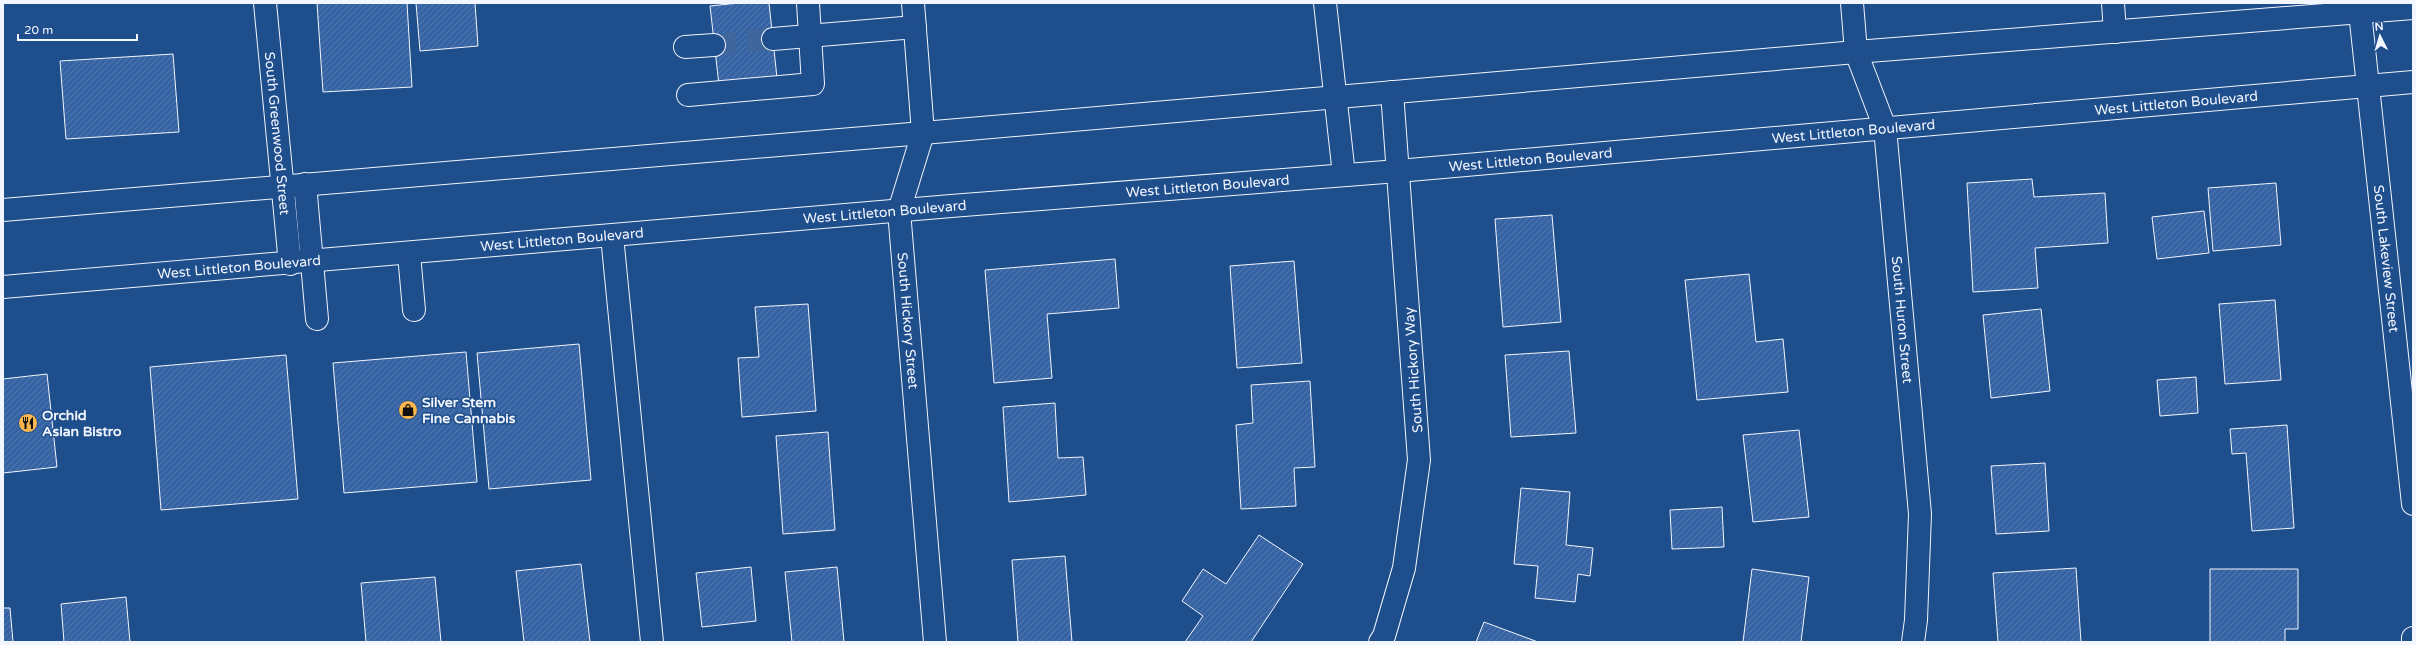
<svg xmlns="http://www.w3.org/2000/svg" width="2416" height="645" font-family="'Varela Round',sans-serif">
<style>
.building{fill:url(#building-hatch);stroke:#f2f6ff}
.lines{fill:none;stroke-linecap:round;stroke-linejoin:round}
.minor-tunnel{stroke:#3f679d;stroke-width:22;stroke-dasharray:22 11;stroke-linecap:butt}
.minor-casing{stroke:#f2f6ff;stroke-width:24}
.major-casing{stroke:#f2f6ff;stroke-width:24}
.minor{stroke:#1f4e8c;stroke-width:22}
.major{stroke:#1f4e8c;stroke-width:22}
.labels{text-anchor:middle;stroke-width:3;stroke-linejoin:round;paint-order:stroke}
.street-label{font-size:14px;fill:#f2f6ff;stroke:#1f4e8c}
.poi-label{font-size:14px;font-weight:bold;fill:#f2f6ff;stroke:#1f4e8c;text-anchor:start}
</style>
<defs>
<pattern id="building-hatch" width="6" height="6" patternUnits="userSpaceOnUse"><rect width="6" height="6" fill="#3563a3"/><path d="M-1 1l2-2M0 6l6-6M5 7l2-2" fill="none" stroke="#537ab1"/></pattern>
</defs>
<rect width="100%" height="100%" fill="#1f4e8c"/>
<g class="building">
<path d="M317,3h90l5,84 -89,5z"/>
<path d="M416,3h59l3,43 -58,5z"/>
<path d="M739,3h30l8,75 -58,7 -9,-79z"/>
<path d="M173,54l6,78 -113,7 -6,-78z"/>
<path d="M2032,179l2,18 71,-4 3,50 -73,5 3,40 -65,4 -6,-109z"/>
<path d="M2276,183l5,62 -68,6 -5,-63z"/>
<path d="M2204,211l5,42 -52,6 -5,-42z"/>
<path d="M1552,215l9,107 -58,5 -8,-108z"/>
<path d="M1115,259l4,49 -72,6 5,64 -58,5 -9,-113z"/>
<path d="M1294,261l8,102 -65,5 -7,-102z"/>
<path d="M1749,274l7,68 27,-3 5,53 -91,8 -12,-120z"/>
<path d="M2275,300l6,80 -56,4 -6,-80z"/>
<path d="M808,304l8,107 -74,6 -4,-59 21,-1 -4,-50z"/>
<path d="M2041,309l9,82 -59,7 -8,-83z"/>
<path d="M579,344l12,136 -102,9 -12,-136z"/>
<path d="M1569,351l7,82 -65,4 -6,-82z"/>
<path d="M466,352l11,130 -133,11 -11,-130z"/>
<path d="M286,355l12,144 -137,11 -11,-143z"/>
<path d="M47,374l10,93 -54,6v-94z"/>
<path d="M2196,377l2,36 -38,3 -3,-36z"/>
<path d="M1310,381l5,86 -21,1 2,38 -55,3 -5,-84 17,-2 -2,-38z"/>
<path d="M1055,403l3,55 25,-1 3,38 -77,7 -6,-95z"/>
<path d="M2287,425l7,103 -42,3 -6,-78 -14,1 -2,-25z"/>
<path d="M1799,430l10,87 -56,5 -10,-87z"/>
<path d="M828,432l7,98 -52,4 -7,-98z"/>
<path d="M2045,463l4,68 -53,3 -5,-68z"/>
<path d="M1521,488l49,4 -4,53 27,3 -3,28 -12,-2 -3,28 -40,-4 3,-32 -24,-2z"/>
<path d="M1722,507l2,40 -52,2 -2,-39z"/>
<path d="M1259,535l44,29 -52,78h-66l18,-26 -21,-15 21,-32 23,15z"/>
<path d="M1065,556l7,86h-54l-6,-82z"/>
<path d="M581,564l9,78h-66l-8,-71z"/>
<path d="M751,567l5,54 -54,6 -6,-54z"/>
<path d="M837,567l7,75h-52l-7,-70z"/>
<path d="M2076,568l5,74h-83l-5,-69z"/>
<path d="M1752,569l57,8 -8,65h-58z"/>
<path d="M2210,569h88v60h-13v13h-75z"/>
<path d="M435,577l6,65h-75l-5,-59z"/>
<path d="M126,597l4,45h-66l-3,-38z"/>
<path d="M3,608h7l3,34h-10z"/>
<path d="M1484,622l54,20h-62z"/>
</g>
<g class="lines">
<path class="minor-tunnel" d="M714,45l59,-6"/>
<defs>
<g id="minor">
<path id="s1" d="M265,3l25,261"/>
<path id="s2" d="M913,3l10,130 -24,78 36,431"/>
<path d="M1325,3l19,172"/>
<path id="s3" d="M1852,3l4,49 29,76 35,386 -4,106 -3,22"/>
<path d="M2113,3l2,29"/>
<path id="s4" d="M2360,12l53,492"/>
<path d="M773,39l142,-12"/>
<path d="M685,47l29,-2"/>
<path d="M688,95l125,-11 -5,-81"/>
<path d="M305,184l12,135"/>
<path d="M612,236l40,406"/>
<path d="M409,254l5,56"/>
<path d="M1380,642l4,-6 20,-68 15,-108 -27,-368"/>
<path d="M2413,642v-4"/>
</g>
<g id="major">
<path d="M3,210l920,-77 933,-81 557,-44"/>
<path id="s5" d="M3,287l948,-81 447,-35 1015,-89"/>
</g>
</defs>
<use href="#minor" class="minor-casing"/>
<use href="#major" class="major-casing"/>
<use href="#minor" class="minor"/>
<use href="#major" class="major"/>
</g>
<defs>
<symbol id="shop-disc" viewBox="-11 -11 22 22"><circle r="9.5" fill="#ffb74d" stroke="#1f4e8c"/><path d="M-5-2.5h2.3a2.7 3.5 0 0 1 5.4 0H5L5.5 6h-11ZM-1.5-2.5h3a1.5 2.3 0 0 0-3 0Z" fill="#111"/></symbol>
<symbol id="restaurant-disc" viewBox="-11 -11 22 22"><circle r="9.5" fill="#ffb74d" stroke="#1f4e8c"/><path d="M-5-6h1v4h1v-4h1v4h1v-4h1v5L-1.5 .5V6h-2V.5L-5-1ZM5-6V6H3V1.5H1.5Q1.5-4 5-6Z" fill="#111"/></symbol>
</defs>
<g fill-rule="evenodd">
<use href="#shop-disc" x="397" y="399" width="22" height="22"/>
<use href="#restaurant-disc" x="17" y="412" width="22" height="22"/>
</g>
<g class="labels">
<g class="street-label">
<text dy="5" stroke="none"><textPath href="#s5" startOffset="2181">West Littleton Boulevard</textPath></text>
<text dy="5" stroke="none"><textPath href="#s5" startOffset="1857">West Littleton Boulevard</textPath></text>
<text dy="5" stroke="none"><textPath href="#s1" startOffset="131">South Greenwood Street</textPath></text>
<text dy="5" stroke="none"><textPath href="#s5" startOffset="1533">West Littleton Boulevard</textPath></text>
<text dy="5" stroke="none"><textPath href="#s5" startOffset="1209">West Littleton Boulevard</textPath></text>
<text dy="5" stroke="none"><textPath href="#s5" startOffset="885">West Littleton Boulevard</textPath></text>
<text dy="5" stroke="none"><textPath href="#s5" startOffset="561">West Littleton Boulevard</textPath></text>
<text dy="5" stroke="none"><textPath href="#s4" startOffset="248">South Lakeview Street</textPath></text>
<text dy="5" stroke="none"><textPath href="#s5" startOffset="237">West Littleton Boulevard</textPath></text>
<text dy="5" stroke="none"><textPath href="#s3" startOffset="323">South Huron Street</textPath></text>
<text dy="5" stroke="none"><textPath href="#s2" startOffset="322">South Hickory Street</textPath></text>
<text transform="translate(1413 370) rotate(-94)" y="5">South Hickory Way</text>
</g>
<g class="poi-label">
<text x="422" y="407">Silver Stem<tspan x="422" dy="16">Fine Cannabis</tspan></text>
<text x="42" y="420">Orchid<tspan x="42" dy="16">Asian Bistro</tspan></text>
</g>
</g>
<rect width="2416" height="645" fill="none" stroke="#f2f6ff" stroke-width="8"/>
<g transform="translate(2380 36) rotate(355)" stroke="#1f4e8c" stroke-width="3" paint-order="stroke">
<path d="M0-3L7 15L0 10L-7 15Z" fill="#f2f6ff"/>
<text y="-6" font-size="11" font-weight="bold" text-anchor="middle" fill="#f2f6ff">N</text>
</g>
<path d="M18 34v6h119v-6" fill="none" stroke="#f2f6ff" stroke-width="2"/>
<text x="24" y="34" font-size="12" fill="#f2f6ff" stroke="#1f4e8c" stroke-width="3" paint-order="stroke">20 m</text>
</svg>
